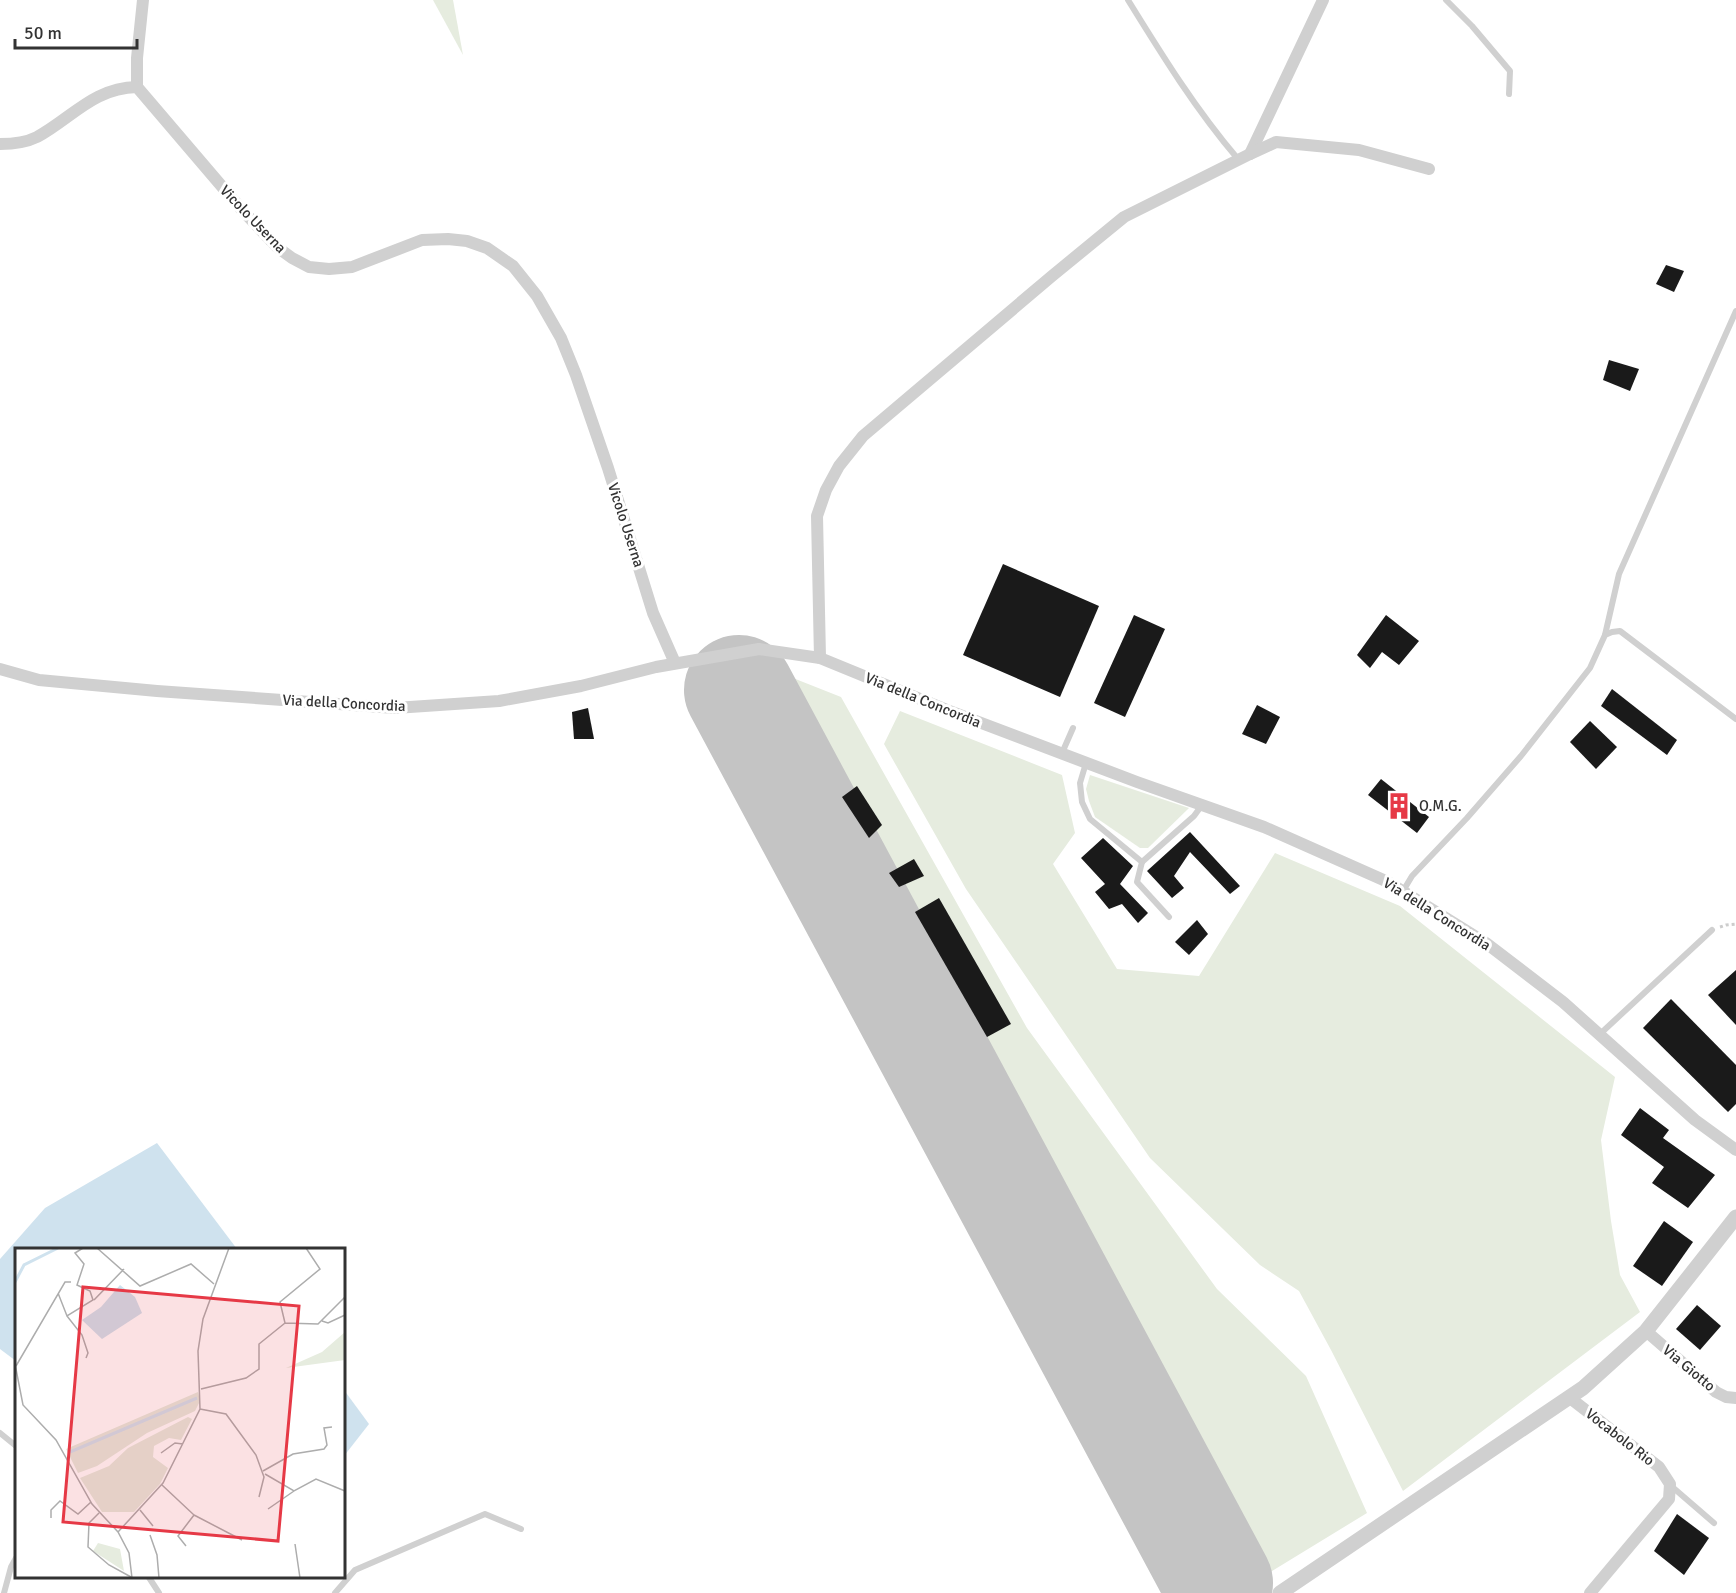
<svg xmlns="http://www.w3.org/2000/svg" width="1736" height="1593" font-family="Signika,sans-serif">
<style>
.green{fill:#e6ecdf}
.water{fill:#cfe2ee}
.lines{fill:none;stroke-linecap:round;stroke-linejoin:round}
.runway{stroke:#c4c4c4;stroke-width:110}
.building{fill:#1a1a1a}
.path{stroke:#cdcdcd;stroke-width:3;stroke-dasharray:3 3;stroke-linecap:butt}
.service{stroke:#d0d0d0;stroke-width:6}
.minor{stroke:#d0d0d0;stroke-width:12}
.tertiary{stroke:#d0d0d0;stroke-width:15}
.labels{text-anchor:middle;stroke-width:6;stroke-linejoin:round;paint-order:stroke}
.street-label{font-size:15px;fill:#333;stroke:#fff}
.poi-label{font-size:15px;fill:#333;stroke:#fff;text-anchor:start}
.inset-river{fill:none;stroke:#cfe2ee;stroke-width:3}
.inset-road{fill:none;stroke:#adadad;stroke-width:1.5}
.view{fill:#e63946;fill-opacity:0.15;stroke:#e63946;stroke-width:3}
.inset-edge{fill:none;stroke:#333;stroke-width:3}
</style>
<rect width="100%" height="100%" fill="#fff"/>
<g class="green">
<path d="M433,0h20l10,55z"/>
<path d="M760,665l81,32 186,331 190,261 89,87 61,137 -131,80h-46l-492,-912z"/>
<path d="M900,711l162,64 13,58 -22,31 64,105 82,7 76,-123 125,53 215,171 -14,63 10,81 9,54 20,37 -237,179 -72,-141 -32,-59 -39,-26 -110,-107 -184,-269 -82,-145z"/>
<path d="M1090,775l99,33 -41,40h-8l-45,-31 -6,-16 -3,-12z"/>
</g>
<g class="water">
<path d="M157,1143l80,106 -221,1v111l-16,-12v-90l45,-51z"/>
<path d="M344,1390l25,34 -25,32z"/>
</g>
<g class="lines">
<path class="runway" d="M739,690l479,893"/>
</g>
<g class="building">
<path d="M1666,265l18,6 -10,21 -18,-8z"/>
<path d="M1609,360l30,9 -9,22 -27,-11z"/>
<path d="M1003,564l96,42 -39,91 -97,-42z"/>
<path d="M1134,615l31,14 -40,88 -31,-14z"/>
<path d="M1386,615l33,26 -20,24 -17,-13 -12,16 -13,-13z"/>
<path d="M1612,689l65,51 -10,15 -66,-49z"/>
<path d="M1257,705l23,12 -14,27 -24,-10z"/>
<path d="M588,708l6,31h-20l-2,-27z"/>
<path d="M1590,721l27,26 -21,22 -26,-27z"/>
<path d="M1381,779l48,38 -12,16 -49,-38z"/>
<path d="M857,786l25,39 -13,13 -27,-41z"/>
<path d="M1190,832l50,54 -10,8 -40,-42 -16,24 10,12 -12,10 -25,-27z"/>
<path d="M1103,838l30,28 -13,18 28,29 -10,10 -16,-19 -13,5 -14,-17 10,-8 -24,-26z"/>
<path d="M914,859l10,17 -25,11 -10,-14z"/>
<path d="M939,898l72,126 -24,13 -72,-125z"/>
<path d="M1197,920l11,14 -19,21 -14,-13z"/>
<path d="M1736,970v55l-28,-30z"/>
<path d="M1671,999l65,66v39l-8,8 -85,-84z"/>
<path d="M1640,1108l29,22 -6,8 52,37 -27,33 -36,-25 12,-16 -43,-32z"/>
<path d="M1664,1221l29,21 -31,44 -29,-20z"/>
<path d="M1697,1305l24,21 -21,24 -24,-21z"/>
<path d="M1677,1514l32,24 -25,37 -30,-24z"/>
</g>
<g class="lines">
<path class="path" d="M1720,927l6,-2 10,-1"/>
<g class="service">
<path d="M1128,0c34,55 68,110 110,159"/>
<path d="M1446,0l26,26 38,45 -1,23"/>
<path d="M1605,635l14,-61 117,-263"/>
<path d="M1062,753l11,-25"/>
<path d="M1086,763l-6,20 2,19 8,17 52,43 -5,20 32,35"/>
<path d="M1142,862l52,-46 8,-11"/>
<path d="M1403,891l9,-15 55,-58 54,-62 69,-88 15,-33 7,-3 8,-1 116,88"/>
<path d="M1600,1034l112,-104"/>
<path d="M0,1433l16,13"/>
<path d="M1670,1485l44,38"/>
<path d="M148,1576l11,17"/>
<path d="M4,1593l7,-26 5,-9"/>
<path d="M335,1593l20,-23 130,-56 36,15"/>
</g>
<g class="minor">
<path d="M137,87v-29l6,-58"/>
<path d="M0,144c13,0 25,-1 37,-7 35,-19 56,-49 100,-50l105,123 35,37 15,11 17,9 20,2 23,-2 70,-27 26,-1 19,2 20,7 26,18 24,30 24,42 15,37 32,93 45,145 22,50"/>
<path d="M1250,154l73,-154"/>
<path d="M820,658l-3,-142 9,-26 13,-24 24,-30 189,-160 72,-59 126,-63 26,-12 83,8 70,19"/>
<path d="M0,669l39,11 118,11 238,17 104,-7 82,-15 75,-19 103,-18 61,9 127,52 190,72 127,45 124,55 98,61 77,59 132,118 41,30"/>
<path d="M1646,1331l70,61 10,5 10,1"/>
<path d="M1570,1398l89,69 11,17 -1,15 -79,94"/>
</g>
<path class="tertiary" d="M1280,1593l303,-205 63,-57 90,-114"/>
</g>
<defs>
<symbol id="building-bare" viewBox="-9 -9 18 18"><path d="M-4-6H4V6H1V3H-1V6H-4ZM-2.5-4.3h1.7v1.8h-1.7ZM.8-4.3h1.7v1.8H.8ZM-2.5-1h1.7V.8h-1.7ZM.8-1h1.7V.8H.8Z" fill="#e63946" stroke="#fff" stroke-width="2.5" paint-order="stroke"/></symbol>
</defs>
<g fill-rule="evenodd">
<use href="#building-bare" x="1380" y="787" width="38" height="38"/>
</g>
<g class="labels">
<g class="street-label">
<text transform="translate(253 219) rotate(46)" y="5">Vicolo Userna</text>
<text transform="translate(626 525) rotate(72)" y="5">Vicolo Userna</text>
<text transform="translate(923 700) rotate(22)" y="5">Via della Concordia</text>
<text transform="translate(344 703) rotate(3)" y="5">Via della Concordia</text>
<text transform="translate(1437 914) rotate(32)" y="5">Via della Concordia</text>
<text transform="translate(1689 1368) rotate(40)" y="5">Via Giotto</text>
<text transform="translate(1620 1437) rotate(38)" y="5">Vocabolo Rio</text>
</g>
<g class="poi-label">
<text x="1419" y="811">O.M.G.</text>
</g>
</g>
<g transform="translate(15 1248)">
<rect width="330" height="330" fill="#fff"/>
<path d="M330,84v28l-59,8 36,-16zM183,144l2,9 -5,10 -48,22 -50,33 -19,7 -12,-24zM173,169l4,2 -11,21 -12,-2 -15,8 -1,11 15,11 -8,16 -26,28h-32l-22,-34 29,-12 19,-18zM83,295l22,6 4,22 -31,-20z" fill="#e6ecdf"/>
<path d="M105,37l15,12 7,16 -40,26 -20,-19 19,-13z" fill="#cfe2ee"/>
<path class="inset-river" d="M0,34l9,-17 34,-17M55,204l127,-54"/>
<path class="inset-road" d="M82,0l43,38 51,-22 23,20M43,45l9,23 26,-16 -3,-9 -13,-6 7,-21 -9,-11 8,-5M79,52l30,-31M52,68l15,19 6,18 -2,5M307,73l6,2 17,-8M270,75l33,1 27,-27M0,116l8,41 33,35 36,64 26,28 11,21 3,25M1,118l49,-84h6M186,141l45,-11 13,-9v-25l26,-21 -5,-21 40,-33 -14,-21M185,161l26,5 30,41 8,22 -5,20M146,205l14,-10 8,1M248,223l30,-17 31,-5 3,-4 -3,-17 8,-1M250,226l29,17 22,-12 29,12M147,237l32,30 -16,21 8,10M253,261l26,-18M125,262l13,16M84,265l-10,10 -1,24 21,18 22,12M179,267l48,25M36,270v-8l9,-9 18,13 13,-12M103,284l45,-49 37,-74 -2,-58 5,-32 26,-71M135,287l7,20 2,23M280,296l5,34"/>
<path class="view" d="M68,39l216,19 -21,235 -215,-19z"/>
<rect width="330" height="330" class="inset-edge"/>
</g>
<path d="M15 39v9h122v-9" fill="none" stroke="#333333" stroke-width="3"/>
<text x="24" y="39" font-size="18" fill="#333333" stroke="#ffffff" stroke-width="4.5" paint-order="stroke">50 m</text>
</svg>
